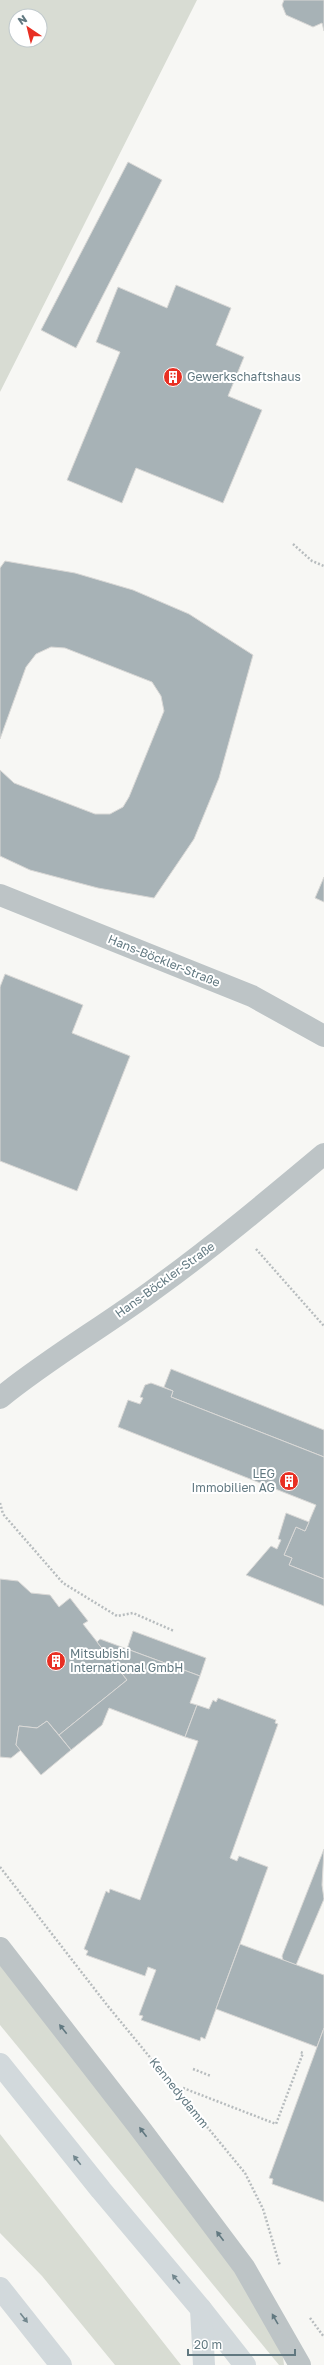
<svg xmlns="http://www.w3.org/2000/svg" width="324" height="2365" font-family="'Golos Text',sans-serif">
<style>
.green{fill:#d8dcd3;fill-rule:evenodd}
.building{fill:#a7b2b6;stroke:#d9d8d6}
.lines{fill:none;stroke-linecap:round;stroke-linejoin:round}
.path{stroke:#b7bcbe;stroke-width:2.5;stroke-dasharray:2 2;stroke-linecap:butt}
.minor{stroke:#bdc4c6;stroke-width:22}
.primary{stroke:#d2d9dc;stroke-width:22}
.trunk{stroke:#d2d9dc;stroke-width:22}
.oneway{fill:#617880}
.oneway2{fill:#72878e}
.labels{text-anchor:middle;stroke-width:4;stroke-linejoin:round;paint-order:stroke}
.poi-label{font-size:12px;fill:#617880;stroke:#fff;text-anchor:start}
.street-label{font-size:12px;fill:#617880;stroke:#fff}
</style>
<rect width="100%" height="100%" fill="#f7f7f4"/>
<g class="green">
<path d="M0,0h197l-197,392zM16,16h24v24h-24z"/>
<path d="M0,1960l229,300 53,88 2,17h-5l-279,-340z"/>
<path d="M0,2134l181,231h-66l-73,-89 -42,-43z"/>
</g>
<g class="building">
<path d="M284,0h40v31l-2,-8 -9,4 -27,-12 -4,-10z"/>
<path d="M128,162l34,18 -86,168 -35,-18z"/>
<path d="M176,285l55,23 -15,37 28,12 -16,39 34,14 -39,93 -87,-35 -14,35 -55,-23 53,-128 -24,-10 22,-55 49,21z"/>
<path d="M5,561l70,12 58,17 56,24 64,41 -34,123 -25,61 -40,59 -56,-10 -68,-18 -30,-14v-86l14,13 81,31h15l13,-7 6,-10 35,-86 -3,-15 -9,-14 -87,-34 -14,-1 -15,7 -10,13 -26,72v-171z"/>
<path d="M324,877v25l-9,-4z"/>
<path d="M5,974l78,31 -11,28 58,23 -53,135 -77,-30v-174z"/>
<path d="M171,1369l153,61v27l-153,-60 2,-6 -9,-4z"/>
<path d="M151,1383l22,8 -2,6 153,60v122l-35,-14 3,-7 -8,-3 12,-28 9,4 11,-26 -198,-78 10,-27 12,4 3,-6 -3,-1 5,-12z"/>
<path d="M286,1513l23,9 -4,9 -9,-4 -12,28 8,3 -3,7 35,14v27l-78,-31 25,-29 6,3 4,-9 -3,-1z"/>
<path d="M0,1579l18,2 13,12 19,2 9,12 11,-9 18,23 -5,3 44,56 -68,55 -12,-14 -10,7 -18,-2 -3,19 5,5 -10,8 -11,-1z"/>
<path d="M133,1631l73,27 -6,18 -73,-27z"/>
<path d="M100,1639l100,37 -10,27 7,2 -12,32 -76,-29 -7,17 -31,25 -12,-15 68,-55 -30,-38z"/>
<path d="M218,1698l58,22 -1,3 3,1 -48,134 7,3 2,-5 29,11 -63,172 -4,-2 -1,4 -59,-21 2,-4 -4,-1 17,-45 -8,-3 -3,9 -59,-21 2,-4 -4,-2 22,-58 3,2 1,-4 30,11 58,-159 -13,-4 12,-32 12,4 4,-9 3,2z"/>
<path d="M47,1721l24,29 -30,25 -25,-30 3,-19 18,2z"/>
<path d="M324,1849l-2,36 2,14 -28,66 -13,-5 -1,-4z"/>
<path d="M240,1944l84,31v53l-7,19 -101,-38z"/>
<path d="M324,2028v174l-52,-18 1,-5 -4,-1z"/>
</g>
<g class="lines">
<g class="path">
<path d="M293,544l19,17 12,5"/>
<path d="M256,1249l68,77"/>
<path d="M0,1503l3,11 60,69 54,33 16,-3 41,18"/>
<path d="M0,1867l107,138 138,168 18,36 17,57"/>
<path d="M193,2069l18,7"/>
<path d="M183,2088l93,36 27,-71 -3,-1"/>
<path d="M310,2318l14,19"/>
</g>
<g class="minor">
<path d="M0,895l252,101 72,40"/>
<path d="M0,1398c49,-40 105,-72 156,-110 58,-42 113,-88 168,-134"/>
<path d="M0,1948l139,179 105,140 56,98"/>
</g>
<path class="primary" d="M201,2309l44,56"/>
<g class="trunk">
<path d="M0,2064l101,126 100,119 3,56"/>
<path d="M0,2288l61,77"/>
</g>
</g>
<defs><path id="oneway-solid" d="M-6-.8H1V-3.2L6.5 0L1 3.2V.8H-6Z"/></defs>
<g class="oneway">
<use href="#oneway-solid" transform="translate(63 2029) rotate(-128)"/>
<use href="#oneway-solid" transform="translate(143 2132) rotate(-127)"/>
<use href="#oneway-solid" transform="translate(220 2236) rotate(-127)"/>
<use href="#oneway-solid" transform="translate(275 2319) rotate(-120)"/>
</g>
<g class="oneway2">
<use href="#oneway-solid" transform="translate(77 2160) rotate(-129)"/>
<use href="#oneway-solid" transform="translate(176 2279) rotate(-130)"/>
<use href="#oneway-solid" transform="translate(24 2318) rotate(52)"/>
</g>
<defs>
<symbol id="building-disc" viewBox="-11 -11 22 22"><circle r="9.5" fill="#e82f23" stroke="#fff"/><path d="M-4-6H4V6H1V3H-1V6H-4ZM-2.5-4.3h1.7v1.8h-1.7ZM.8-4.3h1.7v1.8H.8ZM-2.5-1h1.7V.8h-1.7ZM.8-1h1.7V.8H.8Z" fill="#fff"/></symbol>
</defs>
<g fill-rule="evenodd">
<use href="#building-disc" x="162" y="366" width="22" height="22"/>
<use href="#building-disc" x="278" y="1470" width="22" height="22"/>
<use href="#building-disc" x="45" y="1650" width="22" height="22"/>
</g>
<g class="labels">
<g class="poi-label">
<text x="187" y="381">Gewerkschaftshaus</text>
<text x="275" y="1478" text-anchor="end">LEG<tspan x="275" dy="14">Immobilien AG</tspan></text>
<text x="70" y="1658">Mitsubishi<tspan x="70" dy="14">International GmbH</tspan></text>
</g>
<g class="street-label">
<text transform="translate(164 961) rotate(22)" y="4">Hans-Böckler-Straße</text>
<text transform="translate(165 1280) rotate(-36)" y="4">Hans-Böckler-Straße</text>
<text transform="translate(179 2093) rotate(51)" y="4">Kennedydamm</text>
</g>
</g>
<g transform="translate(28 28) rotate(325)"><circle r="19" fill="#ffffff" stroke="#c0c9cc"/>
<path d="M0-3L7 15L0 10L-7 15Z" fill="#e82f23"/>
<text y="-6" font-size="11" font-weight="bold" text-anchor="middle" fill="#617880">N</text>
</g>
<path d="M188 2349v6h107v-6" fill="none" stroke="#617880" stroke-width="2"/>
<text x="194" y="2349" font-size="12" fill="#617880" stroke="#ffffff" stroke-width="3" paint-order="stroke">20 m</text>
</svg>
